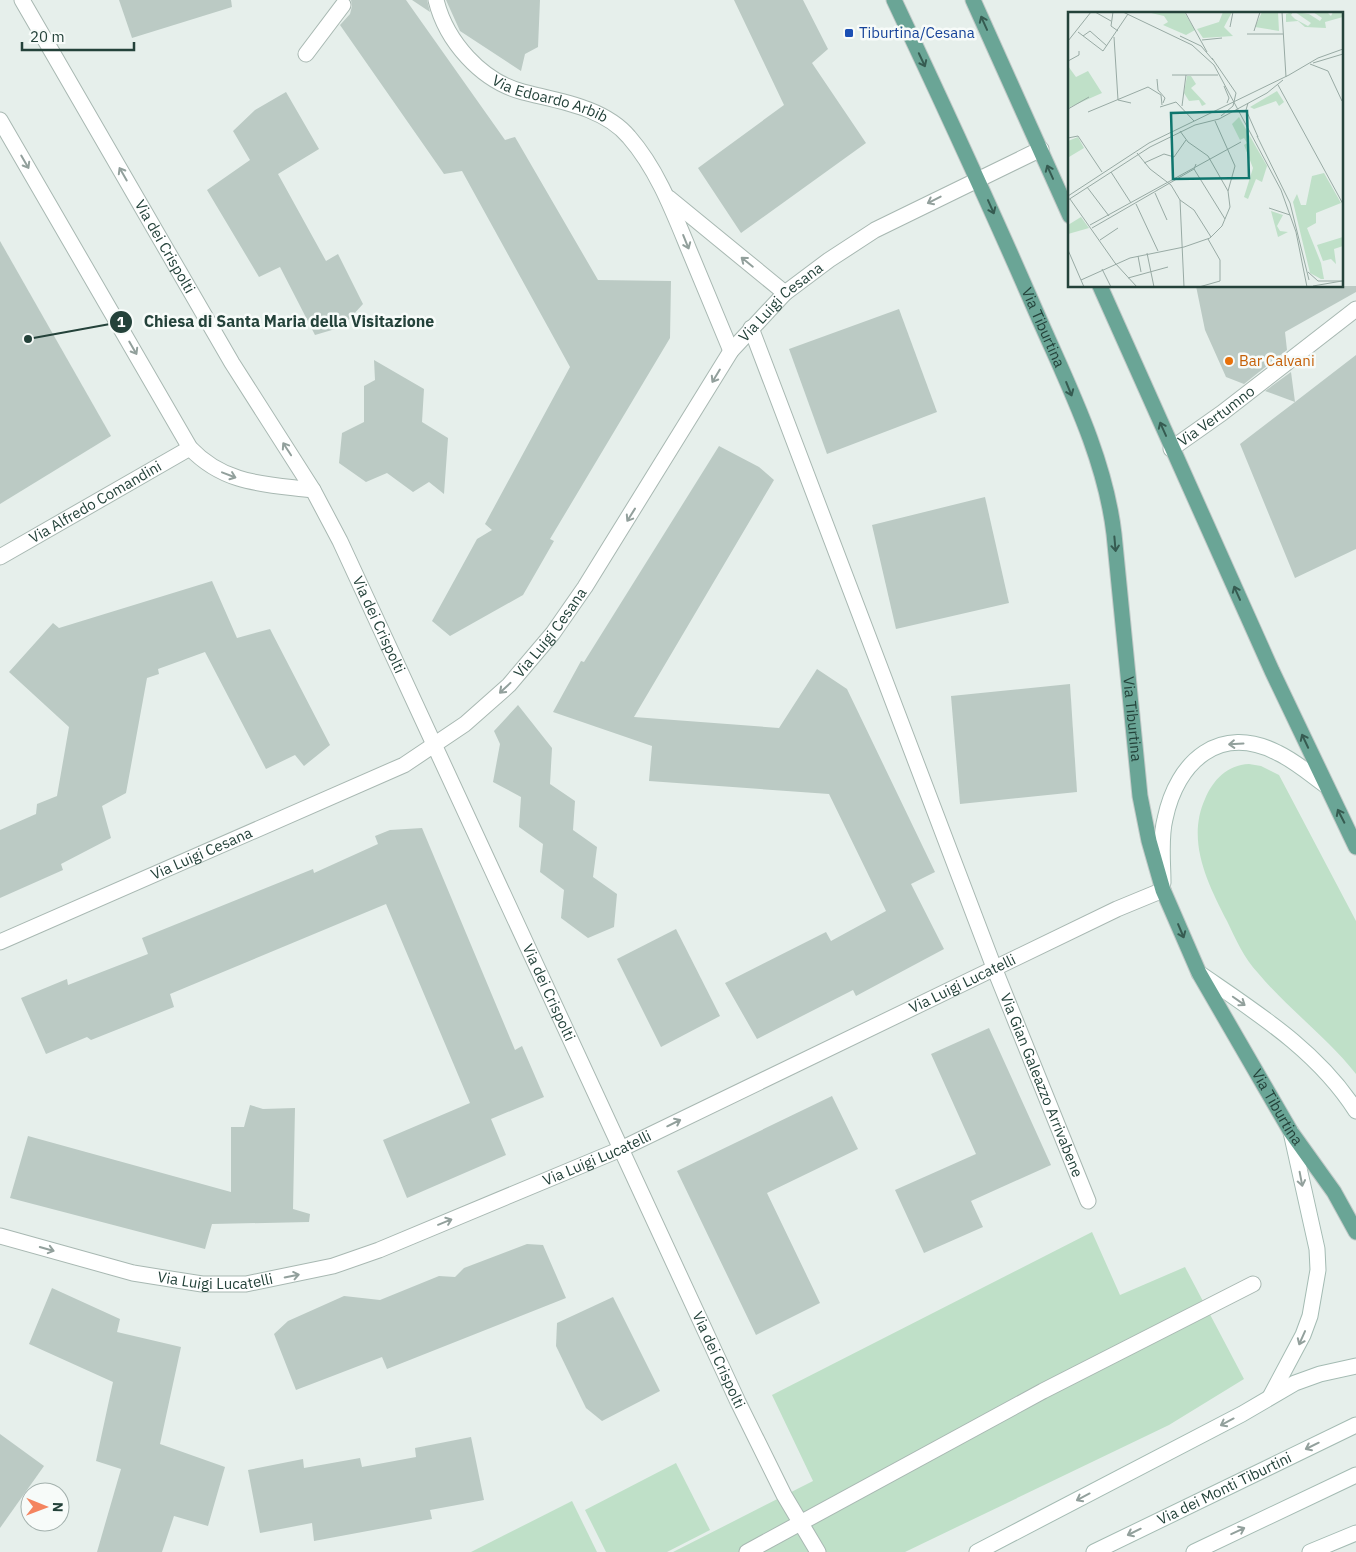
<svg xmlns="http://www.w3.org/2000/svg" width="1356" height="1552" font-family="'IBM Plex Sans',sans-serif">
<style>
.green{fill:#bfe0c8}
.building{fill:#bbcac4}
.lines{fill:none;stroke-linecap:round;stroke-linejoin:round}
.street-casing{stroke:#a8b8b2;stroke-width:17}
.secondary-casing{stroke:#a4bbb3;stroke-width:17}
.primary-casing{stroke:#c2cac8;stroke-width:17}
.street{stroke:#fff;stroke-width:15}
.secondary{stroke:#fff;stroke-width:15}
.primary{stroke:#6aa596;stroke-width:15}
.oneway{stroke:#365b51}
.oneway2{stroke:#92a09c}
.transit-dot{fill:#1a4fb4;stroke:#f7fbf9;stroke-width:2}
.food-dot{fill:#e8710a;stroke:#f7fbf9;stroke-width:2}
.labels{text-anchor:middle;stroke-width:5;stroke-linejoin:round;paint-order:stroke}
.transit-label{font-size:15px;fill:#164399;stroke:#f7fbf9;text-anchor:start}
.street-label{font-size:15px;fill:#24423a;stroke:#f7fbf9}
.food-label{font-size:15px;fill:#c56008;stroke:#f7fbf9;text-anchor:start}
.inset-road{fill:none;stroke:#98aaa4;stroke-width:1}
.view{fill:#0f766e;fill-opacity:0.15;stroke:#0f766e;stroke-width:2.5}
.inset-edge{fill:none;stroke:#24423a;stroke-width:2.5}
.leader{fill:none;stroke:#24423a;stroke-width:2}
.callout-dot{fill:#24423a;stroke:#f7fbf9;stroke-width:2}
.mark-label{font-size:15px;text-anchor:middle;font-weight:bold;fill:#fff}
.callout-label{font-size:16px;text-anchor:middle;font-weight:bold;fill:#24423a;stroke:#f7fbf9;stroke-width:5;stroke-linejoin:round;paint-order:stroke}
</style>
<rect width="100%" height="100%" fill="#e6efeb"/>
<g class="green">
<path d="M1249,764l12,2 18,9 77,146v153c-29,-37 -68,-65 -98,-101 -14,-15 -22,-33 -31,-52 -19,-37 -41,-80 -22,-122 8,-19 22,-34 44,-35z"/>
<path d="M1092,1232l28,63 65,-28 59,112 -75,46 -264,127h-232l140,-71 -41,-86z"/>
<path d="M676,1463l34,67 -43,22h-61l-21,-42z"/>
<path d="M572,1501l25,51h-126z"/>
</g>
<g class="building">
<path d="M119,0h112l1,7 -100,31z"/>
<path d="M351,0h55l99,140 10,-3 83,143 73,1 -1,57 -120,201 4,2 -31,54 -73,41 -18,-15 45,-82 15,-9 -7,-6 85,-157 -108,-196 -18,3 -104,-149 10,-11 2,-8z"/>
<path d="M412,0h15l3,12z"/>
<path d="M446,0h94l-2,47 -13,7 -4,17 -61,-40z"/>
<path d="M734,0h69l25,49 -16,14 54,80 -125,90 -43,-65 86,-63z"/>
<path d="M286,92l33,57 -41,25 48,87 12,-7 25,50 -21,23 -27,8 -35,-68 -21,10 -52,-87 43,-30 -17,-29 22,-21z"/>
<path d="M0,241l111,195 -111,68z"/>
<path d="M1196,286h160v6l-71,40 2,18 -43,34 -18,-7 -21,-47z"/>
<path d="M899,309l38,103 -110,42 -38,-105z"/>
<path d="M1356,355v194l-61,29 -55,-134 55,-42 -30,-11 26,-19 4,30z"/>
<path d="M374,360l50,29 -2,33 26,16 -4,56 -15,-12 -16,10 -26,-19 -21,9 -27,-19 3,-30 22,-11v-36l11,-6z"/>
<path d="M719,446l40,21 15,13 -140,237 145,11 38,-59 30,20 88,183 -24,12 33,65 -88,47 -3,-6 -96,49 -32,-56 101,-51 5,9 55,-30 -57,-117 -180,-13 3,-35 -99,-34 28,-51 3,1z"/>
<path d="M985,497l24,106 -113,26 -24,-104z"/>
<path d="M212,581l25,57 33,-9 60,116 -26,21 -9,-11 -29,14 -61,-117 -47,17 1,5 -12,4 -21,115 -24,13 9,32 -50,26 2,6 -63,28v-68l36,-16 1,-10 20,-8 12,-69 -60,-55 44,-49 6,5z"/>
<path d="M1070,684l7,108 -117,12 -9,-108z"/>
<path d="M518,705l34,43 -2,36 25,17 -2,29 24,17 -4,30 24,17 -3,33 -26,11 -27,-20 3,-28 -24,-18 3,-28 -24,-17 2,-30 -28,-15 7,-38 -6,-13z"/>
<path d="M422,828l93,222 7,-4 22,51 -53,22 15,36 -99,43 -24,-58 87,-37 -84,-199 -216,90 4,13 -83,33 -4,-3 -41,17 -25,-56 46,-19 1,6 80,-31 -6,-16 171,-69 1,4 64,-29 -3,-8 15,-6z"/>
<path d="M676,929l44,87 -59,31 -44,-88z"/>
<path d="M989,1028l62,137 -80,36 12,26 -59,26 -29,-63 81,-36 -45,-100z"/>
<path d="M832,1096l26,53 -91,44 53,110 -64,32 -79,-164z"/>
<path d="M250,1105l13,4 32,-1 -2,101 17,5 -1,8 -97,2 -7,25 -195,-51 18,-62 203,56v-65h13z"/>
<path d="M527,1244l16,1 23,53 -179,71 -5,-12 -86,33 -22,-56 14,-13 56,-25 36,4 59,-24 16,1 9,-9z"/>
<path d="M52,1288l68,31 -3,13 64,15 -21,97 65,23 -17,59 -34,-10 -12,36h-65l24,-83 -25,-8 17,-79 -84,-38z"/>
<path d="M613,1297l47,94 -58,30 -16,-13 -30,-62 1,-23z"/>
<path d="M0,1434l44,32 -44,62z"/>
<path d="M471,1437l13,63 -54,10 2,9 -118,22 -2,-18 -52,10 -12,-63 55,-11 1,9 56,-10 2,9 54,-10 -1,-9z"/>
</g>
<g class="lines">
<defs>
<g id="street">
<path id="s1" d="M22,0l210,363 81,127 27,51 398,861 46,93 34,57"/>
<path id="s2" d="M436,0c10,41 45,81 87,92 35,9 81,15 106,45 28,32 44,74 60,113 14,34 28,68 42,101"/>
<path d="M306,54l37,-49"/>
<path d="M0,120l190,328c35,37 76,36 123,42"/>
<path d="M669,198l116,95"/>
<path id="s3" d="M751,328l244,642 93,231"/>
<path id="s4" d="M1171,449l51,-36 134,-104"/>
<path id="s5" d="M0,557l190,-109"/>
<path id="s6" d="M0,942l404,-177 61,-41 44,-39 44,-52 32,-46 146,-236 54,-58 44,-33 46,-30 166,-81"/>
<path id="s7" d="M0,1236l133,37 69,11h44l87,-18 46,-16 242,-101 496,-240 46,-19"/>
<path d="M747,1552l296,-161 210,-107"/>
</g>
<g id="secondary">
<path d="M1163,883c0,-21 -3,-44 2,-64 12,-58 55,-96 113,-66 17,8 32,21 47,32"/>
<path d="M1199,973c58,40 119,78 157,138"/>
<path d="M1270,1397l33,-62 7,-19 8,-46 -1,-21 -26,-117"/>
<path d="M977,1552l265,-138 53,-31 25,-9 36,-8"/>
<path id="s8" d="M1094,1552l262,-127"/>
<path d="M1194,1552l162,-77"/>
<path d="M1310,1552l46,-19"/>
</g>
<g id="primary">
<path id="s9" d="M894,0c49,104 97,208 143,314 31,71 68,143 77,220l26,262 9,45 14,49 36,83 92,159 43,60 22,40"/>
<path d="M973,0l97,216"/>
<path d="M1100,286l172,385 84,176"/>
</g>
</defs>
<use href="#street" class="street-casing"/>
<use href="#secondary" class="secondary-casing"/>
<use href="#primary" class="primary-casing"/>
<use href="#street" class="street"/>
<use href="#secondary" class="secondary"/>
<use href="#primary" class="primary"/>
</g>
<defs><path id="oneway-shaft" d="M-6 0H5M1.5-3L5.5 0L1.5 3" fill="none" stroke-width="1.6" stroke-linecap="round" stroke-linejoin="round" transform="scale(1.25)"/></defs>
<g class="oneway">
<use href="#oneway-shaft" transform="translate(984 23) rotate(-114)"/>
<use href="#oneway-shaft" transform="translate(922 60) rotate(65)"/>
<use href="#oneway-shaft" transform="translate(1050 172) rotate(-114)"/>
<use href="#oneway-shaft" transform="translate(991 207) rotate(66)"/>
<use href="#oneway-shaft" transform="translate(1069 389) rotate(68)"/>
<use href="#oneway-shaft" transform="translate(1163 429) rotate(-114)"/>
<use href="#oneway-shaft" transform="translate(1115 544) rotate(85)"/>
<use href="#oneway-shaft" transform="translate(1237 593) rotate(-114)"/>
<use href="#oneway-shaft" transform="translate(1305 741) rotate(-115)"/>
<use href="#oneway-shaft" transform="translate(1341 816) rotate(-117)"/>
<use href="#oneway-shaft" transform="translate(1181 931) rotate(67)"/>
</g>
<g class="oneway2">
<use href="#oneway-shaft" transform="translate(25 162) rotate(60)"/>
<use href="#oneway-shaft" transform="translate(123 174) rotate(-120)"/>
<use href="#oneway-shaft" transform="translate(934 200) rotate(153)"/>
<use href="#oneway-shaft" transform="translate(686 242) rotate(68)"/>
<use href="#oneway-shaft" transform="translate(747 262) rotate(-141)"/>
<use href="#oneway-shaft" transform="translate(133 348) rotate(60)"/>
<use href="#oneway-shaft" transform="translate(716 376) rotate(121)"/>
<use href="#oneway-shaft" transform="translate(287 449) rotate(-123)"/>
<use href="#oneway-shaft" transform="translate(229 475) rotate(21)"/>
<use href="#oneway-shaft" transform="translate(631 515) rotate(122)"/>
<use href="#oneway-shaft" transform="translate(505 688) rotate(137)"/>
<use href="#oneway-shaft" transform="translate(1236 744) rotate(177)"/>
<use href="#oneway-shaft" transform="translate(1239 1001) rotate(35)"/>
<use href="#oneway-shaft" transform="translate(674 1123) rotate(-26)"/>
<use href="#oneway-shaft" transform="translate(1301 1179) rotate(79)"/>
<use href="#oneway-shaft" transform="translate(445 1222) rotate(-22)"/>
<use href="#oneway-shaft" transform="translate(47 1249) rotate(16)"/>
<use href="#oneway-shaft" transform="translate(292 1276) rotate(-11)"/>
<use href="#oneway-shaft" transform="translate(1302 1338) rotate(114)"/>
<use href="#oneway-shaft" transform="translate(1227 1422) rotate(152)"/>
<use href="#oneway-shaft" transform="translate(1312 1446) rotate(154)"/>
<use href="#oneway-shaft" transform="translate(1083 1497) rotate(152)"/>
<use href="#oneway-shaft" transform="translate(1238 1531) rotate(-25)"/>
<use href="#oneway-shaft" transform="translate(1134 1532) rotate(154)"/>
</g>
<rect class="transit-dot" x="844" y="28" width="10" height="10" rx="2.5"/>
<circle class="food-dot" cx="1229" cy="361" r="5"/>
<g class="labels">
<g class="transit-label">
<text x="859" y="38">Tiburtina/Cesana</text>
</g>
<g class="street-label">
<text dy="5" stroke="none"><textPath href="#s2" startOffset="160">Via Edoardo Arbib</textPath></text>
<text dy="5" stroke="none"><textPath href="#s1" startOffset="285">Via dei Crispolti</textPath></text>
<text dy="5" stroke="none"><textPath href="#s6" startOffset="1045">Via Luigi Cesana</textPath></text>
<text dy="5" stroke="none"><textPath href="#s9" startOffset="360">Via Tiburtina</textPath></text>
<text dy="5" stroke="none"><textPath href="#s4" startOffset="56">Via Vertumno</textPath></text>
<text dy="5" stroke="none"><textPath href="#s5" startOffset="110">Via Alfredo Comandini</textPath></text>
<text dy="5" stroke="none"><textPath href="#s1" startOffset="720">Via dei Crispolti</textPath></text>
<text dy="5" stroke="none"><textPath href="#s6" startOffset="640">Via Luigi Cesana</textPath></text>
<text dy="5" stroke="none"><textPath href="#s9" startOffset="765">Via Tiburtina</textPath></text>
<text dy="5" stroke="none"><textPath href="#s6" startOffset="220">Via Luigi Cesana</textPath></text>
<text dy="5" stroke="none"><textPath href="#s7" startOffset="1031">Via Luigi Lucatelli</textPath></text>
<text dy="5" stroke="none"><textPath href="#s1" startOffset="1125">Via dei Crispolti</textPath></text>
<text dy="5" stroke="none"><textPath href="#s3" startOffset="811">Via Gian Galeazzo Arrivabene</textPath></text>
<text dy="5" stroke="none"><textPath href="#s9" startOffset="1185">Via Tiburtina</textPath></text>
<text dy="5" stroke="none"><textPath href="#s7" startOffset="626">Via Luigi Lucatelli</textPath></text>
<text dy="5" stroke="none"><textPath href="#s7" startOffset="221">Via Luigi Lucatelli</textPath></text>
<text dy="5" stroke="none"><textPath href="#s1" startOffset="1530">Via dei Crispolti</textPath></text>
<text dy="5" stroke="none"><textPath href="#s8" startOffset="145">Via dei Monti Tiburtini</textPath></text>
</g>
<g class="food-label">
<text x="1239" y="366">Bar Calvani</text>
</g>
</g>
<g transform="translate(1068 12)">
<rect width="275" height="275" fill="#e6efeb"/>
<path d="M79,0h37l11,18 -9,5 -23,-10 5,-3 -4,-6zM155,0h9l-8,15 9,9 -30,2 -6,-9 22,-7zM194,0h16l1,19 -24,-4zM225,0l-2,3 4,4 13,7 3,-3 -16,-11 14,2 11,7 2,-3 -9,-6h14l4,4 2,-4h10v5l-18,5 1,6 -21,-1 -7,-6 -12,1v-8zM0,54l8,11 12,-6 14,22 -34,15zM119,64h4l5,8 -5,4 15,16 -4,2 -3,-6 -10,1 -5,-8zM209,79l7,11 -5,4 -3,-5 -22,8 -4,-2zM171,105l28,49 -5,16 -6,-3 -8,20 -4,-2 9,-29 -9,-23 3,-2 -3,-5 -4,2 -8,-16zM10,125l6,11 -15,9 -1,-16zM256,161l17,30 -25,10v10l-9,5 14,35 3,16h-3l-11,-6 -17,-71 4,-8 4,11h5l6,-29zM203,199l12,4 -6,11 3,5 8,1 -10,5zM13,205l8,11 -21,6v-9zM275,225v9l-9,3 2,15 -5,-5 -8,2 -6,-16z" fill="#bfe0c8"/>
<path class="inset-road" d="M27,0l16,9M45,0l-2,14 7,5M55,0l69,33 22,20 67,125 15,42 11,55M117,0l22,40M214,0l4,65M162,15l3,-15M186,19l6,-19M10,20l25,19 25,-37M179,22h36M15,24l7,-5 17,15M112,24l21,10 12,14M46,25l4,63 13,3M134,28l20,-2M0,29l23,-29M144,46l24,35 -3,13 -12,10M0,49l11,-6v-4M245,51l30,-9M242,52l18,7 14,30M104,63h46M89,67l1,11 7,8 -2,5M210,73l65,119M156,74l5,12 -2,5M180,91l-2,7 12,27M114,94l4,-31M92,95l16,-5 18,19M0,97l21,-12M20,100l60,-25 13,8 1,10M147,109l20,45 -7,25M112,119l8,11 20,14 20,35M189,124l33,67 19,77M0,126l10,-2 24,36M69,141l13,16 21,16 9,15 4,87M76,151l20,-9 10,3 12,-17M126,157l31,50M43,160l20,31M19,175l22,29M87,181l12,27M0,184l81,-53 140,-68 29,-17 25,-9M2,187l45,64 22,24M0,188l82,-53 45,-22 24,-6 48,-26 16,-13M112,188l14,10 17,27M68,192l22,47M201,196l21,7M22,213l151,-83M24,216l102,-59 2,-5M32,228l18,-12M0,238l16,37M79,241l7,34M70,244l3,16M34,257l9,18M240,260l10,9h25M60,266l40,-11M13,268l49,-22 54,-11 26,-9 12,-12 8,-19 -2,-16M245,274l29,-5M131,275l21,-6v-21l-12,-21"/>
<path class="view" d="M179,99l2,67 -76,1 -2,-66z"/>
<rect width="275" height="275" class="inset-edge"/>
</g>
<path class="leader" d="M28 339L121 322"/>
<g class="callout-dot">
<circle cx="28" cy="339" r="5"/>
<circle cx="121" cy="322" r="12"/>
</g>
<g class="mark-label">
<text x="121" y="327">1</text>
</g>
<g class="callout-label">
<text x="289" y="327">Chiesa di Santa Maria della Visitazione</text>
</g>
<g transform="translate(45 1507) rotate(91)"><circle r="24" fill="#f7fbf9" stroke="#a3b1ad"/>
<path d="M0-4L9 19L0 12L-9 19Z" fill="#f4845f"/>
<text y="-8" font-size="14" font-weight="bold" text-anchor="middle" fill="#24423a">N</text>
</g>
<path d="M22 42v8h112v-8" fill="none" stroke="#24423a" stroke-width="2.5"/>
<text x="30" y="42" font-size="15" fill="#24423a" stroke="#f7fbf9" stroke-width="4" paint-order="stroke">20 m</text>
</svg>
